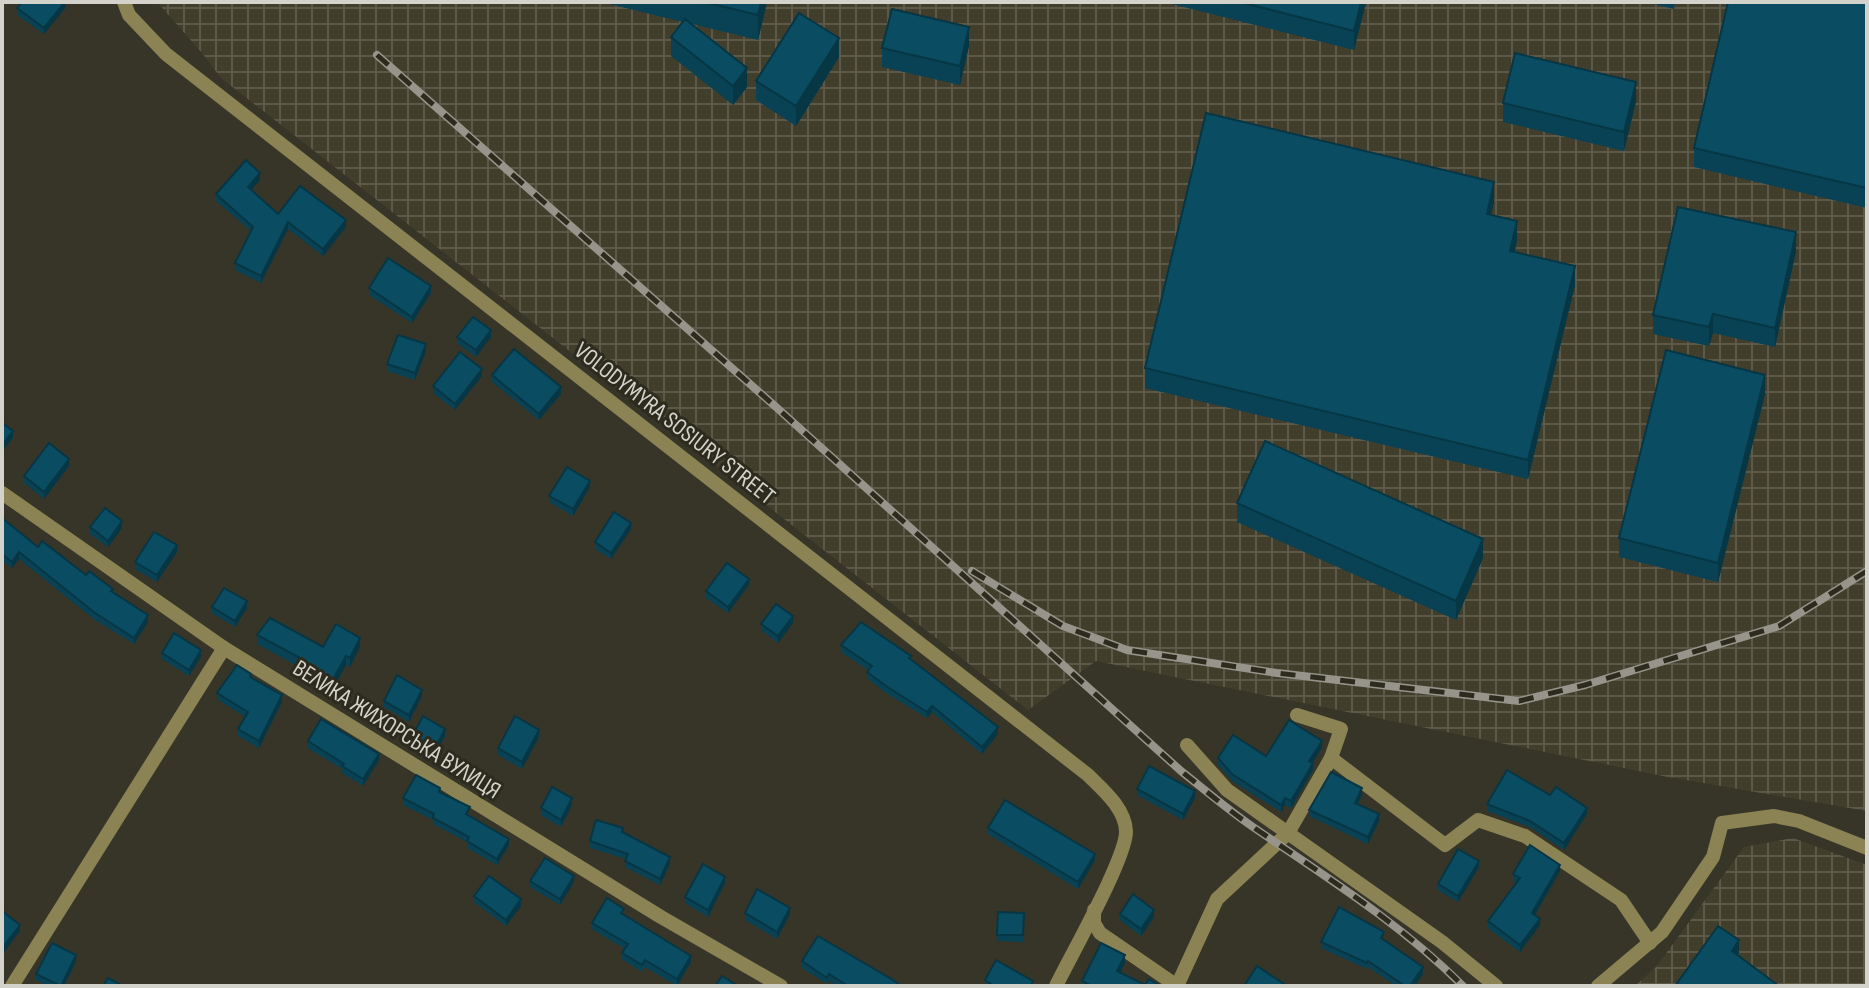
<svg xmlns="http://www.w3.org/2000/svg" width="1869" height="988" font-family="'Sofia Sans Condensed',sans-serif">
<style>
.industrial{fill:url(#industrial-grid)}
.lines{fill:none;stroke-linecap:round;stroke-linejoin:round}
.minor{stroke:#8b8353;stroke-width:14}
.rail-casing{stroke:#97958b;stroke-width:8}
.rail{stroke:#2d2b1e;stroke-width:5;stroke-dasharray:15;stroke-linecap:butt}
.wall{fill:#094254}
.shaded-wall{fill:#073645}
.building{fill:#0a4d62;stroke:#073645;stroke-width:2}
.labels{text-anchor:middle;stroke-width:6;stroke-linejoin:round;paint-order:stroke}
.street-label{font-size:24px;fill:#d4d3cb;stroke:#2d2b1e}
</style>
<defs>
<pattern id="industrial-grid" width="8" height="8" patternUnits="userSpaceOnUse" patternTransform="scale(2)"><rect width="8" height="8" fill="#413e2b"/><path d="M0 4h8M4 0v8" fill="none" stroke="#5c5948"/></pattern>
</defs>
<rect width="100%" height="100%" fill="#373528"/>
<g class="industrial">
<path d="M157,2h1710v809l-199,-34 -572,-116 -68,49 -807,-632 -19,-25z"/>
<path d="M1793,838l74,27v121h-232l21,-19 88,-120z"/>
</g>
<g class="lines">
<g class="minor">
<path d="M124,2l5,13 37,39 922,721c15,15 37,33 38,56 1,26 -56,126 -70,155"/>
<path d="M2,493l222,155 437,269 120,69"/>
<path d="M1187,745l40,45 215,152 54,44"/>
<path d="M1331,758l114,87 33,-25 47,16 96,64 29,43"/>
<path d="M1094,910v13l6,10 77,53"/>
<path d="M12,986l212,-338"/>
<path d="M1177,986l40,-87 71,-66 43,-75 10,-29 -44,-14"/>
<path d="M1598,986l64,-54 51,-75 9,-34 52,-7 25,5 68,27"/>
</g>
<defs>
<g id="rail">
<path d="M377,55l399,352 405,364c24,19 47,39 72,56 73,50 147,96 210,159"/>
<path d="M972,571l91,55 64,24 150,23 242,28 66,-16 194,-59 88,-55"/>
</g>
</defs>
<use href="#rail" class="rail-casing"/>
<use href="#rail" class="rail"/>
</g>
<g class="wall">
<path d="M66,2v5l-22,27 -27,-19v-7z"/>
<path d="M601,2h166l-9,38 -66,-16 55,63 -14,18 -62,-49v-19l12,-15z"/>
<path d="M1164,2h202l-12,48z"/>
<path d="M1646,2h29l-1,7z"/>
<path d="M1867,2v206l-173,-41v-19z"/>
<path d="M969,46l-9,39 -78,-18v-19z"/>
<path d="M839,57l-43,69 -40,-26v-19z"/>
<path d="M1636,101l-12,50 -121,-29v-19z"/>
<path d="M260,180l-9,10 27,24 68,13 -23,29 -35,-27 -27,54 -26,-13v-7l16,-32 -35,-30v-7z"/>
<path d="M1494,201l-3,14 26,25 -2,12 60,33 -47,194 -383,-91v-20z"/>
<path d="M1796,251l-21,96 -62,-14 -4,13 -56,-12v-19z"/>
<path d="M369,288l62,5 -19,30 -43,-28z"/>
<path d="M457,337h34l-15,20 -19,-14z"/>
<path d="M426,351l-11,29 -28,-9v-7z"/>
<path d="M492,375l69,19 -22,26 -47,-38z"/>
<path d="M482,376l-27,34 -22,-17v-7z"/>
<path d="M1765,394l-47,188 -99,-25v-19z"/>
<path d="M69,466l-25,33 -20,-16v-7z"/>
<path d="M590,487l-17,29 -24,-14v-6z"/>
<path d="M1237,503l246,55 -27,62 -219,-98z"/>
<path d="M2,518l36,29 75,45 35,30 -14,22 -39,-24 -76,-61 -7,9 -10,-7z"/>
<path d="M90,527l32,1 -14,19 -18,-13z"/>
<path d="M631,529l-20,30 -16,-10v-7z"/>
<path d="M177,552l-20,30 -22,-13v-7z"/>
<path d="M749,585l-21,28 -22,-15v-7z"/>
<path d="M212,607l35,1 -12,19 -23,-14z"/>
<path d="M793,623l-15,20 -17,-13v-6z"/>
<path d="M257,635l66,12h37l-10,20 -4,-2 -15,27 -32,-19v-6l-42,-23z"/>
<path d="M841,645l70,14 87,75 -16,20 -50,-42 -5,6 -41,-25 -19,-15v-6l1,-2 -27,-18z"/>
<path d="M162,653l39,4 -12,19 -27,-17z"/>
<path d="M251,678l31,24 -23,46 -21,-12v-7l7,-12 -28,-18v-6z"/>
<path d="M422,696l-13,26 -25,-15v-6z"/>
<path d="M413,735l32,1 -10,19 -22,-13z"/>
<path d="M539,737l-17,32 -24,-14v-7z"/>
<path d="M308,741l71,19 -16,26 -21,-13v-4l-34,-21z"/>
<path d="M1322,748l-10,15 1,7 -22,38 -6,-3 -4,7 -49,-31 -14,-16v-7l48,-2z"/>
<path d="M1137,789l58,9 -12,22 -46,-25z"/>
<path d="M440,793l69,52 -12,20 -30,-17v-6l-34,-18v-4l-30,-15v-7z"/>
<path d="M1362,795l-4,9 21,17 -11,23 -59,-28v-6z"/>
<path d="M1550,795l37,19 -23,36 -34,-23 -43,-16v-7z"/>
<path d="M572,805l-11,22 -20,-12v-7z"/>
<path d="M988,828l107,32 -17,29 -90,-55z"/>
<path d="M590,841l80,23 -10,21 -35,-18 1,-8 -36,-11z"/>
<path d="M1479,867l-21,35 -20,-12v-6z"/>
<path d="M1560,871l-25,44 5,10 -20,27 -32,-24v-7l29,-38 -4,-2v-7z"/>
<path d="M530,881l44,1 -14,23 -30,-18z"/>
<path d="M725,883l-17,34 -23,-14v-6z"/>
<path d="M474,896l47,10 -15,20 -32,-24z"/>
<path d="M998,912l26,1 -1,29 -26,-1z"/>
<path d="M745,913l45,1 -13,25 -32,-19z"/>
<path d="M1120,914l34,3 -13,19 -21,-16z"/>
<path d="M624,915l67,47 -14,24 -32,-19 -3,5 -20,-13v-6l3,-4 -33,-20v-6z"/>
<path d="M1384,938l-1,2 40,34 -8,12h-19l-28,-19 -1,2 -46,-21v-6z"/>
<path d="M802,961l99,25h-63l-9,-5 -2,3 -25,-16z"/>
<path d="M76,962l-12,24h-16l-12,-6v-6z"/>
<path d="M1125,963l-5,10 25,12 15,1h-78v-5z"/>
<path d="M985,980l48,6h-48z"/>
</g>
<g class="shaded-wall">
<path d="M65,2h1v5l-22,27v-6z"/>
<path d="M761,2h6l-9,38v-25z"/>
<path d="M1361,2h5l-12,48v-19z"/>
<path d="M969,27v19l-9,39v-19z"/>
<path d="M839,38v19l-43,69v-20z"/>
<path d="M747,68v19l-14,18v-19z"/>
<path d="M1636,82v19l-12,50v-19z"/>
<path d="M260,173v7l-12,14v-7z"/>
<path d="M1494,182v19l-7,32v-19z"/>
<path d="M346,220v7l-23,29v-7z"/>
<path d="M1517,221v19l-7,30v-19z"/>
<path d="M288,222v7l-27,54v-7z"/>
<path d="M1796,232v19l-21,96v-19z"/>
<path d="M1575,266v19l-47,194v-19z"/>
<path d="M431,286v7l-19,30v-6z"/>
<path d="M1713,314v19l-4,13v-19z"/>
<path d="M491,330v7l-15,20v-7z"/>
<path d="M426,344v7l-11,29v-7z"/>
<path d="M482,369v7l-27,34v-6z"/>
<path d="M1765,375v19l-47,188v-19z"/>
<path d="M561,387v7l-22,26v-6z"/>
<path d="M13,431v7l-11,14v-7z"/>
<path d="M69,459v7l-25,33v-7z"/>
<path d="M590,481v6l-17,29v-7z"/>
<path d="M122,521v7l-14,19v-6z"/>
<path d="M631,523v6l-20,30v-6z"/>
<path d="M1483,539v19l-27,62v-19z"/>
<path d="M177,545v7l-20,30v-7z"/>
<path d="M19,552v7l-7,9v-6z"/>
<path d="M749,579v6l-21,28v-6z"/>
<path d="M247,601v7l-12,19v-6z"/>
<path d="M148,615v7l-14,22v-6z"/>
<path d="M793,616v7l-15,20v-7z"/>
<path d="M360,638v9l-10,20v-9z"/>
<path d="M201,650v7l-12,19v-6z"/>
<path d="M346,656v9l-15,27v-9z"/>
<path d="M422,690v6l-13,26v-7z"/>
<path d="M282,695v7l-23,46v-7z"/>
<path d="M932,706v6l-5,6v-6z"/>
<path d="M998,727v7l-16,20v-7z"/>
<path d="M445,729v7l-10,19v-7z"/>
<path d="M539,730v7l-17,32v-7z"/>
<path d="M1322,741v7l-13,20v-7z"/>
<path d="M379,754v6l-16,26v-7z"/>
<path d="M1313,763v7l-22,38v-7z"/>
<path d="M1362,788v7l-7,15v-7z"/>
<path d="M1195,791v7l-12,22v-6z"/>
<path d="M572,798v7l-11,22v-7z"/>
<path d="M1285,798v7l-4,7v-7z"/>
<path d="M1587,808v6l-23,36v-7z"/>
<path d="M1379,814v7l-11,23v-7z"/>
<path d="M509,839v6l-12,20v-6z"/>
<path d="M1095,854v6l-17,29v-7z"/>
<path d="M670,857v7l-10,21v-6z"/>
<path d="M1479,861v6l-21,35v-6z"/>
<path d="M1560,865v6l-28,49v-7z"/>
<path d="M574,876v6l-14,23v-6z"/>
<path d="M725,877v6l-17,34v-7z"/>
<path d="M521,899v7l-15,20v-6z"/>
<path d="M790,908v6l-13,25v-7z"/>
<path d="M1154,910v7l-13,19v-7z"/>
<path d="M1540,919v6l-20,27v-7z"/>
<path d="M20,925v6l-18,24v-7z"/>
<path d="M1739,940v13l-7,11v-13z"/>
<path d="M76,955v7l-12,24h-3z"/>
<path d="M1125,955v8l-8,16v-8z"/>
<path d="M691,956v6l-14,24v-7z"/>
<path d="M1423,967v7l-8,12h-5z"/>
</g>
<g class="building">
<path d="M22,2h43l-21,26 -27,-20z"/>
<path d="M704,2h57l-3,13z"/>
<path d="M1240,2h121l-7,29z"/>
<path d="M1728,2h139v186l-173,-40z"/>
<path d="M892,9l77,18 -9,39 -78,-18z"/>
<path d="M799,13l40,25 -43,68 -40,-25z"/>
<path d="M685,19l62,49 -14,18 -62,-49z"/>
<path d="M1515,53l121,29 -12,50 -121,-29z"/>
<path d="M1206,113l288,69 -7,32 30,7 -7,30 65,15 -47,194 -383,-92z"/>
<path d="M246,160l14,13 -12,14 30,27 22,-28 46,34 -23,29 -35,-27 -27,54 -26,-13 18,-36 -37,-33z"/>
<path d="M1678,207l118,25 -21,96 -62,-14 -4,13 -56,-12z"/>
<path d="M388,258l43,28 -19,31 -43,-29z"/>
<path d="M473,317l18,13 -15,20 -19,-13z"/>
<path d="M398,335l28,9 -11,29 -28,-9z"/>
<path d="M514,349l47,38 -22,27 -47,-39z"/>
<path d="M1666,350l99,25 -47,188 -99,-25z"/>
<path d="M460,352l22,17 -27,35 -22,-18z"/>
<path d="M2,423l11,8 -11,14z"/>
<path d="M1265,441l218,98 -27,62 -219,-98z"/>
<path d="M49,443l20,16 -25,33 -20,-16z"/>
<path d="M567,467l23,14 -17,28 -24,-13z"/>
<path d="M105,508l17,13 -14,20 -18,-14z"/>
<path d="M614,512l17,11 -20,30 -16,-11z"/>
<path d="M2,518l36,29 4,-6 44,34 3,-4 24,18 -2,2 37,24 -14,23 -39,-25 -76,-61 -7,10 -10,-8z"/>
<path d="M154,532l23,13 -20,30 -22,-13z"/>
<path d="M727,563l22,16 -21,28 -22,-16z"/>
<path d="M224,588l23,13 -12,20 -23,-14z"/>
<path d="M776,604l17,12 -15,20 -17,-12z"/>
<path d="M270,618l53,29 13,-23 24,14 -10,20 -4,-2 -15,27 -32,-19 3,-5 -45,-24z"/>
<path d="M861,622l50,34 -2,2 89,69 -16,20 -50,-41 -5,6 -41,-26 -19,-14 5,-6 -31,-21z"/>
<path d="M174,633l27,17 -12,20 -27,-17z"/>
<path d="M237,665l14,9 -1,3 32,18 -23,46 -21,-12 10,-17 -31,-19z"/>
<path d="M397,675l25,15 -13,25 -25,-14z"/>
<path d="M423,716l22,13 -10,19 -22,-13z"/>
<path d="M515,716l24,14 -17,32 -24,-14z"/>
<path d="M321,719l58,35 -16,25 -21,-13 2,-2 -36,-23z"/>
<path d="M1289,720l33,21 -13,20 4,2 -22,38 -6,-3 -4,7 -49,-31 -14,-16 15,-23 33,21z"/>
<path d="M1149,766l46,25 -12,23 -46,-25z"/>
<path d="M1507,770l43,25 6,-8 31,21 -23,35 -34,-22 -43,-17z"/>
<path d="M1331,772l31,16 -7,15 24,11 -11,23 -59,-27z"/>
<path d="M416,775l24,13 -1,4 31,15 -4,7 43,25 -12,20 -30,-18 2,-4 -36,-19 1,-4 -31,-16z"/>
<path d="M552,787l20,11 -11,22 -20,-12z"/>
<path d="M1005,800l90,54 -17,28 -90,-54z"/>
<path d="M596,820l27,8 -1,4 48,25 -10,22 -35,-18 3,-7 -38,-13z"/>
<path d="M1530,845l30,20 -28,48 8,6 -20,26 -32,-24 32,-43 -7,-4z"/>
<path d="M1458,849l21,12 -21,35 -20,-12z"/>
<path d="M545,858l29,18 -14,23 -30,-18z"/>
<path d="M703,864l22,13 -17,33 -23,-13z"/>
<path d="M489,876l32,23 -15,21 -32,-24z"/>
<path d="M757,889l33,19 -13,24 -32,-19z"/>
<path d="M1133,894l21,16 -13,19 -21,-15z"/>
<path d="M607,898l17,11 -3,4 70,43 -14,23 -32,-19 -3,5 -20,-12 6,-9 -36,-21z"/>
<path d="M1339,907l45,25 -3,6 42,29 -13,19h-5l-37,-25 -1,2 -46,-21z"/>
<path d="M2,911l18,14 -18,23z"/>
<path d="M998,912l26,1 -1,22h-26z"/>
<path d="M1718,926l21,14 -7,11 47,35h-104z"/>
<path d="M818,936l75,44 8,6h-53l-19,-12 -2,4 -25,-17z"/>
<path d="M52,943l24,12 -15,31 -25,-12z"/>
<path d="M1101,943l24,12 -8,16 28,14 4,-6 11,7h-68l-10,-5z"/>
<path d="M996,960l37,21 -3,5h-36l-9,-6z"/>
<path d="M1257,966l30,20h-43z"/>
<path d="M722,976l16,10h-23z"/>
<path d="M108,978l15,8h-20z"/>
</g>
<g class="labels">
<g class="street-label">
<text transform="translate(675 423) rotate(38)" y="8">VOLODYMYRA SOSIURY STREET</text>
<text transform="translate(397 729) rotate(32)" y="8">ВЕЛИКА ЖИХОРСЬКА ВУЛИЦЯ</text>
</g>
</g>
<rect width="1869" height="988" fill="none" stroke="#d4d3cb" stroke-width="8"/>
</svg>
